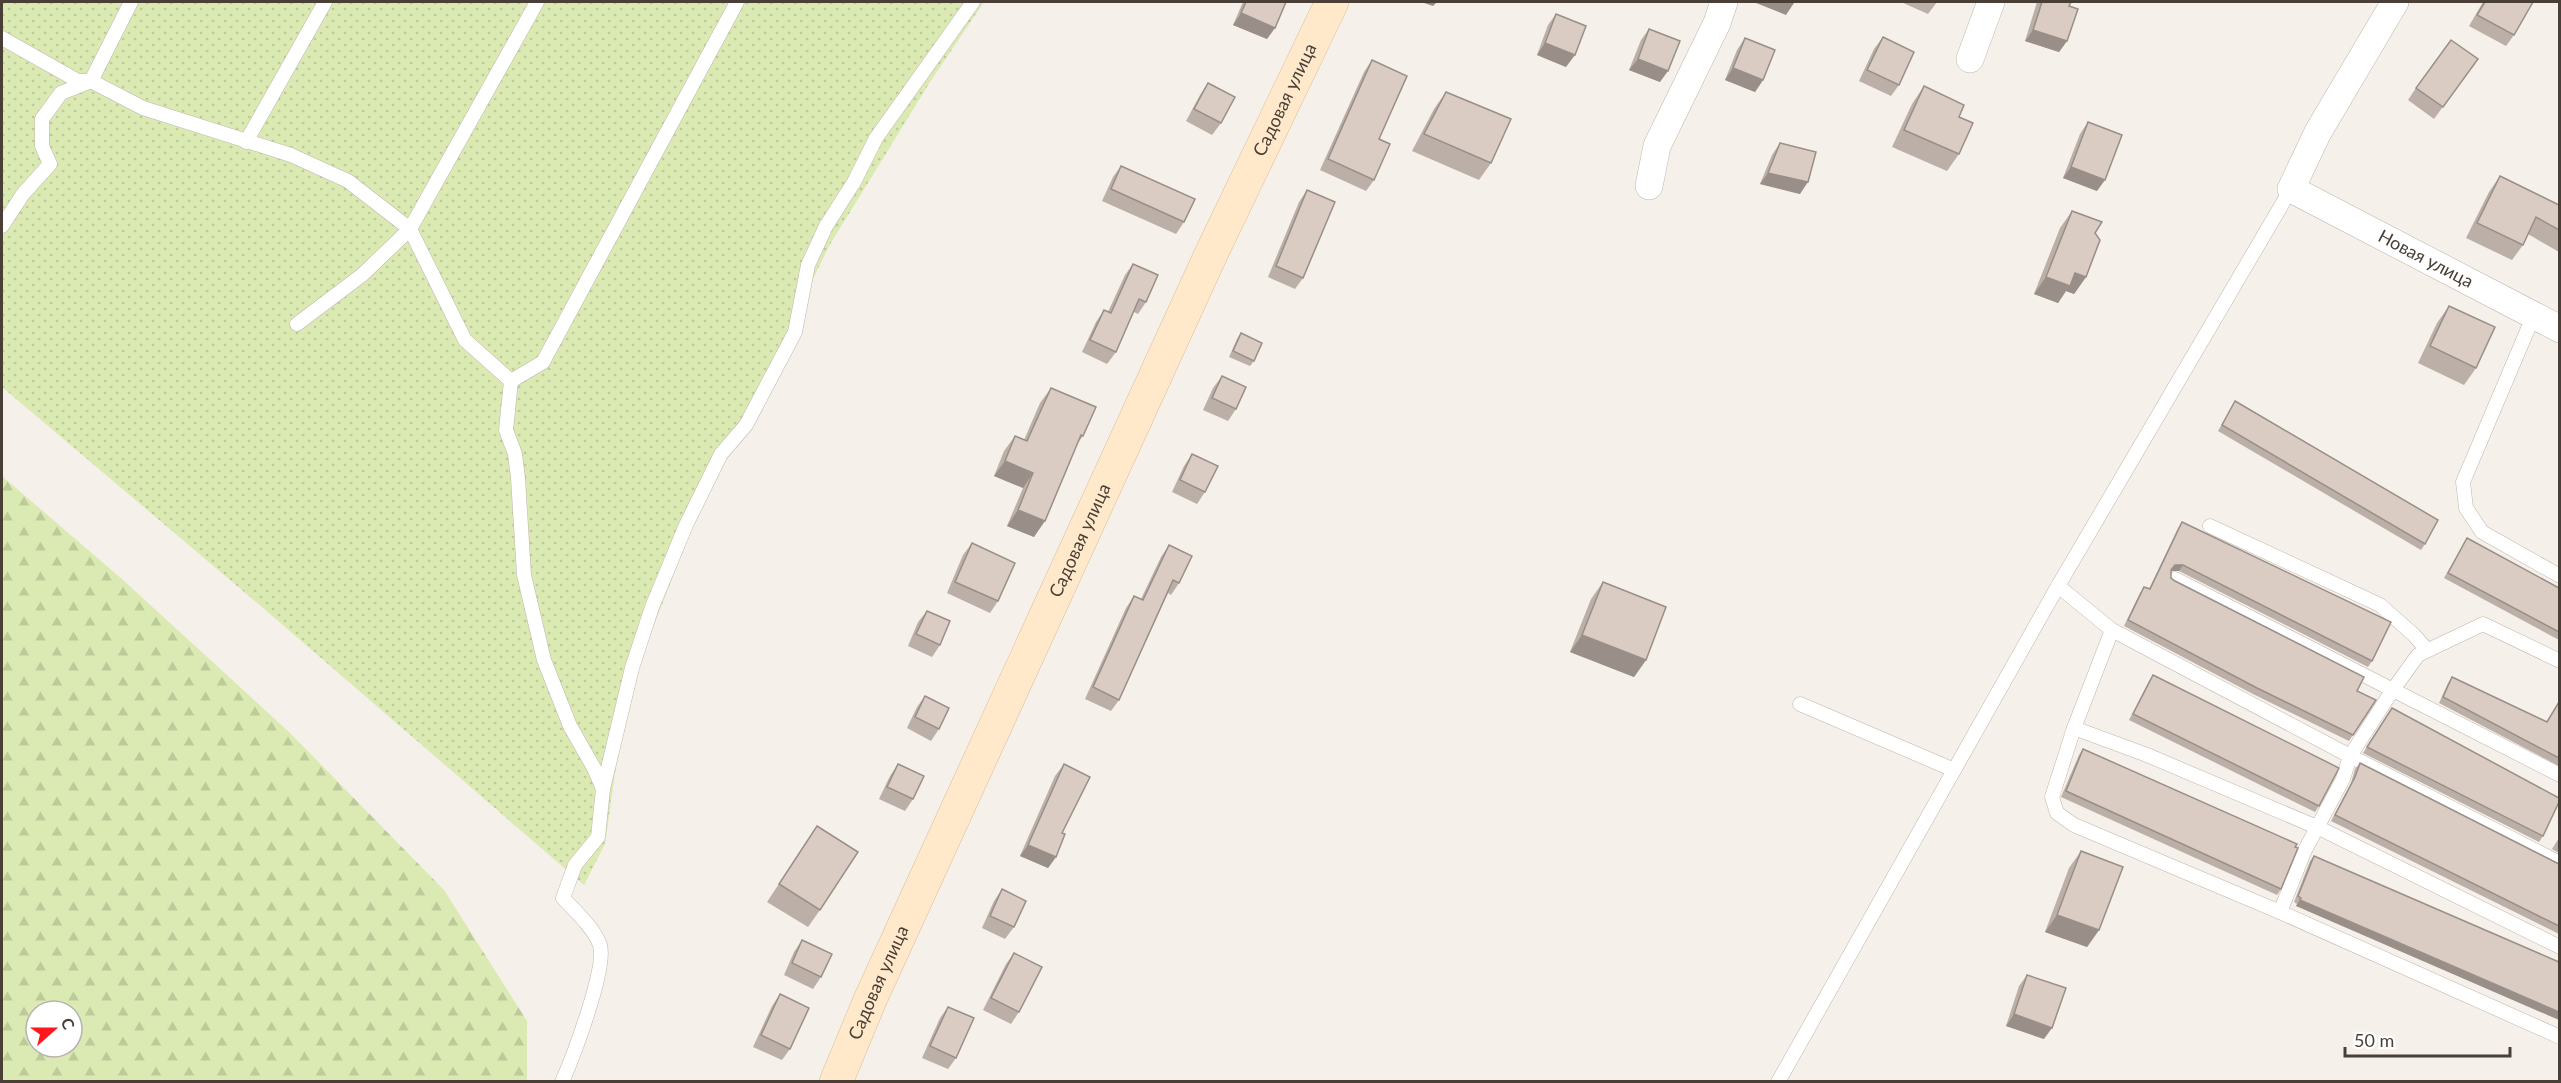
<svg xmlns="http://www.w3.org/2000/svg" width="2561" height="1083" font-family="Lato,sans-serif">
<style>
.forest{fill:url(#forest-firs);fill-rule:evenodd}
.park{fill:url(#park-dots)}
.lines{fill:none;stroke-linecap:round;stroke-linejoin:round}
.lane-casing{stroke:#c1b6ac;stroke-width:15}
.street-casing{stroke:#c1b6ac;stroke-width:28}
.secondary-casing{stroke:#d9be9b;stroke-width:34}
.lane{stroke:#fff;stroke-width:14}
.street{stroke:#fff;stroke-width:27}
.secondary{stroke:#ffe9ca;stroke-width:33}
.wall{fill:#bbafa7}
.shaded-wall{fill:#998f88}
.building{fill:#daccc2;stroke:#998f88;stroke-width:1.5}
.labels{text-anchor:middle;stroke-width:5;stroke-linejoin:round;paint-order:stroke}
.street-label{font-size:18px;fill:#4a3f37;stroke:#fff}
</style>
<defs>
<pattern id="forest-firs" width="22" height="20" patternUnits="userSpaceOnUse" patternTransform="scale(1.5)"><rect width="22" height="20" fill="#daeab2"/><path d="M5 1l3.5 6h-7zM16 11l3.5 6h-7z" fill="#bdca9a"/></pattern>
<pattern id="park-dots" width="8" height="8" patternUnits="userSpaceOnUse" patternTransform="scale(1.5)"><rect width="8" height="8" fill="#daeab2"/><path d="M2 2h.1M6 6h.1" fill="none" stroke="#bdca9a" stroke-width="1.8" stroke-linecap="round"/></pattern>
</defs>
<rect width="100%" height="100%" fill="#f5f0ea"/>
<path class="forest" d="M2,476l121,104 167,153 154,157 83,131v60h-525zM36,1011h36v36h-36z"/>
<path class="park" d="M2,2h982l-54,80 -101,164 -135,277 -68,173 -21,148 -21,41 -322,-278 -260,-220z"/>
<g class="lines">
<defs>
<g id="lane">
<path d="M2,38l76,43h13l52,27 148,47 57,26 62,48 55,111 46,41 -5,49 9,24 3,24 6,97 20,85 26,66 24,42 9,21 -5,48 -23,28 -12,33c13,14 30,29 37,47 7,23 -27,112 -38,137"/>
<path d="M246,142l79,-140"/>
<path d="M2,226l21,-32 27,-30 -8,-18v-27l19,-26 30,-12 40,-79"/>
<path d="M2533,317l-70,165 3,26 16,24 78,44"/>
<path d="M297,324l65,-49 48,-46 127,-227"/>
<path d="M511,381l32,-19 194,-360"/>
<path d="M2210,526l170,79 34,30 13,15"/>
<path d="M2175,579l385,196"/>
<path d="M2058,586l54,44 238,126 210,107"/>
<path d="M2112,630l-38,98 -22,69 5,16 17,12 206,87 280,125"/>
<path d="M1800,704l154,66"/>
<path d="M2074,728l73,27 172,73 241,119"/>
<path d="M603,789l29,-121 20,-61 34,-82 35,-71 25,-29 49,-93 13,-67 18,-39 28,-44 22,-44 97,-136"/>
<path d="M2280,912l25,-62 38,-71 7,-23 42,-65 26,-36 65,-31 77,37"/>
<path d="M1778,1082l280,-496 233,-397"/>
</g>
<g id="street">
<path id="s1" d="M2395,2l-77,130 -27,57 269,140"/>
<path d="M1970,59l21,-57"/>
<path d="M1649,186l8,-40 60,-123 7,-21"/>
</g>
<g id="secondary">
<path id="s2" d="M836,1082l34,-82 342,-748 120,-250"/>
</g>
</defs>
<use href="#lane" class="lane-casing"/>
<use href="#street" class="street-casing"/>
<use href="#secondary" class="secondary-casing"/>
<use href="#lane" class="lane"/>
<use href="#street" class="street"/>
<use href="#secondary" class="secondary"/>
</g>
<g class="wall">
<path d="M1243,2h43l-19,37 -34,-14z"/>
<path d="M1901,2h36l-9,12z"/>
<path d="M2037,2h34l-2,4 -2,35 -8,11 -34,-11z"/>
<path d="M2483,2h50l-19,33 -8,11 -37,-20z"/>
<path d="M1556,14l10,53 -29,-12 11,-30z"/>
<path d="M1649,29l11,53 -31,-12 12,-30z"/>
<path d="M1883,37l16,48 -8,11 -32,-15 15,-32z"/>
<path d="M1745,38l18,42 -8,12 -30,-12 12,-30z"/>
<path d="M2478,59l-44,60 -26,-19 8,-12z"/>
<path d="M1372,60l2,120 -8,11 -46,-21 44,-98z"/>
<path d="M1208,83l13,40 -9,12 -26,-14 14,-26z"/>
<path d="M1924,86l35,31v37l-12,17 -55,-24 20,-43z"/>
<path d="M1446,92l45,71 -12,17 -67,-29 22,-42z"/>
<path d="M2088,122l9,69 -34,-13 17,-44z"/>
<path d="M1780,143l20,51 -40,-10 12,-29z"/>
<path d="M1121,166l63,56 -8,12 -74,-33 11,-24z"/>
<path d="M2500,176l59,29v47l-31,-18 -5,11 -11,15 -46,-22 23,-46z"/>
<path d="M1307,190l-4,88 -8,11 -27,-12 31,-75z"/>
<path d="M2072,211l23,22 -9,44 -12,17 -8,-3 -8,12 -24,-9 26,-66z"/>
<path d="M1133,264l13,38 -8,12 -4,-2 -18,40 -9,12 -25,-12 14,-30 8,-12 4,2 17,-37z"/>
<path d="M2449,306l27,62 -12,17 -46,-22 19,-40z"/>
<path d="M1241,333l13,28 -4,5 -21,-9 8,-18z"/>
<path d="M1222,376l14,33 -8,12 -25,-11 10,-22z"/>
<path d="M1051,388l32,48 -6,8 -43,93 -27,-11 16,-38 -29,-12 10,-25 11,-15 9,4 16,-37z"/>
<path d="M2235,401l190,143 -4,6 -203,-119z"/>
<path d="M1192,454l13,38 -8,12 -25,-12 12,-26z"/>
<path d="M2182,522l190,139 -4,6 -189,-96h-8v7l4,3 182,110 19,9 -27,41 -96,-47 -129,-68 16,-33 4,-6 5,2 29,-61z"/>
<path d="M2467,538l92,50v52l-115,-62z"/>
<path d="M972,543l26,58 -8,12 -43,-20 16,-38z"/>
<path d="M1169,545l10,38 -8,12 -3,-2 -49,107 -8,11 -26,-12 41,-91 8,-12 7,3 20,-42z"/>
<path d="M1603,582l43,78 -12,17 -64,-25 21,-53z"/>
<path d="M927,611l13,34 -8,12 -24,-11 10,-24z"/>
<path d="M2153,675l166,131 -4,6 -186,-92 20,-39z"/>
<path d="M2452,677l95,45 12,-21v65l-120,-63 9,-20z"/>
<path d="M925,696l14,33 -8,12 -24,-13 10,-21z"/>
<path d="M2392,708l151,128 -4,6 -176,-89z"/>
<path d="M2083,749l198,140 -4,6 -216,-98 18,-42z"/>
<path d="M2360,763l199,101v70l-228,-113 20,-38 4,-14z"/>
<path d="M898,764l15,35 -8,12 -26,-12 11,-23z"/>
<path d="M1064,764l-2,69 -6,24 -8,11 -28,-12 35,-80z"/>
<path d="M817,826l3,84 -12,17 -41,-25z"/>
<path d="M2559,838v15l-7,-4z"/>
<path d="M2081,851l18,79 -12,17 -42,-15 24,-64z"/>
<path d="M2314,856l245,106 -263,-56 1,-2 -3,-2 16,-41z"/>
<path d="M1002,889l12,38 -9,12 -23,-11 12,-27z"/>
<path d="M802,940l19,37 -8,12 -29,-14 10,-23z"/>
<path d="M1014,953l5,59 -8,12 -28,-14 23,-46z"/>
<path d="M2027,975l17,64 -38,-13 13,-40z"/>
<path d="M780,994l10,55 -8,11 -29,-13 19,-41z"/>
<path d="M948,1007l8,51 -8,11 -26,-11 18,-40z"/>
</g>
<g class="shaded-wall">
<path d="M1421,2h16l-4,4z"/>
<path d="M1756,2h34l4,1 -8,12 -30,-12z"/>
<path d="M1241,13l34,15 -8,11 -34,-14z"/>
<path d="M2033,30l34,11 -8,11 -34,-11z"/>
<path d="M1545,43l30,12 -9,12 -29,-12z"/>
<path d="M1638,59l30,12 -8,11 -31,-12z"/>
<path d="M1733,68l30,12 -8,12 -30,-12z"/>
<path d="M2071,167l34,13 -8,11 -34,-13z"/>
<path d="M1768,173l40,9 -8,12 -40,-10z"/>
<path d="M2075,273l11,4 -12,17 -8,-3 -8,12 -24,-9 12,-17z"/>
<path d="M1005,461l28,12 -10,15 -29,-12z"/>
<path d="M1018,510l27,11 -11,16 -27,-11z"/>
<path d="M2175,565h8l-4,6h-8l-4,4z"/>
<path d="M1582,635l64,25 -12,17 -64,-25z"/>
<path d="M1028,845l28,12 -8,11 -28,-12z"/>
<path d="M2300,900l259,112v8l-263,-114z"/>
<path d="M2057,915l42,15 -12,17 -42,-15z"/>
<path d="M2014,1014l38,14 -8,11 -38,-13z"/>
</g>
<g class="building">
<path d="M1246,2h40l-11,26 -34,-15z"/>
<path d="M2042,2h29l-2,4 9,3 -11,32 -34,-11z"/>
<path d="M2485,2h48l-19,33 -37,-20z"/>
<path d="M1556,14l30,12 -11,29 -30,-12z"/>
<path d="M1649,29l31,12 -12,30 -30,-12z"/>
<path d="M1883,37l31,15 -15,33 -32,-15z"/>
<path d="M1745,38l30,12 -12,30 -30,-12z"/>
<path d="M2451,40l27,19 -35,48 -27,-19z"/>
<path d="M1372,60l35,16 -28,63 11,5 -16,36 -46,-21z"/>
<path d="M1208,83l27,14 -14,26 -27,-14z"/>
<path d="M1924,86l40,19 -5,12 14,6 -14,31 -55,-24z"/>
<path d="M1446,92l65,27 -20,44 -67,-29z"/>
<path d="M2088,122l34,13 -17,45 -34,-13z"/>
<path d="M1780,143l36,9 -8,30 -40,-9z"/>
<path d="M1121,166l74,33 -11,23 -73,-33z"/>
<path d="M2500,176l59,29v25l-23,-13 -13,28 -46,-22z"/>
<path d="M1307,190l28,12 -32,76 -27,-12z"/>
<path d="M2072,211l30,11 -7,11 5,7 -14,37 -11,-4 -5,13 -24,-9z"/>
<path d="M1133,264l25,11 -12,27 -7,-3 -23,53 -26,-12 14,-30 7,3z"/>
<path d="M2449,306l46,21 -19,41 -46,-22z"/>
<path d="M1241,333l21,10 -8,18 -21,-10z"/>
<path d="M1222,376l24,11 -10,22 -24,-11z"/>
<path d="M1051,388l45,19 -13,29 -2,-1 -36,86 -27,-11 15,-37 -28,-12 10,-25 12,5z"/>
<path d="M2235,401l203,119 -13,24 -203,-119z"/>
<path d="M1192,454l26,12 -13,26 -25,-12z"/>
<path d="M2182,522l209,100 -19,39 -189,-96h-8l-4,5v8l4,3 189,96 -7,14 19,9 -23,35 -96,-47 -129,-68 16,-33 6,2z"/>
<path d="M2467,538l92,50v44l-111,-59z"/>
<path d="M972,543l43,20 -17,38 -43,-19z"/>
<path d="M1169,545l23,11 -13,27 -6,-3 -54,120 -26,-13 41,-91 9,4z"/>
<path d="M1603,582l63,25 -20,53 -64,-25z"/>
<path d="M927,611l23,10 -10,24 -24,-11z"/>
<path d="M2153,675l186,93 -20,38 -186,-92z"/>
<path d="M2452,677l95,45 12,-20v56l-116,-61z"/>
<path d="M925,696l24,12 -10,21 -24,-12z"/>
<path d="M2392,708l167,90v4l-16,34 -176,-89z"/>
<path d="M2083,749l214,95 -2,3 3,1 -17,41 -215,-98z"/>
<path d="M2360,763l199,101v62l-224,-111 20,-38z"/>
<path d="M898,764l26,12 -11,23 -26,-12z"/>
<path d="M1064,764l26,13 -28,56 3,1 -9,23 -28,-12z"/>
<path d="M817,826l41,26 -38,58 -41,-26z"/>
<path d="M2081,851l42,16 -24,63 -42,-15z"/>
<path d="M2314,856l245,106v50l-259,-112 1,-2 -3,-2z"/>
<path d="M1002,889l24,12 -12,26 -24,-11z"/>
<path d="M802,940l30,14 -11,23 -29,-14z"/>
<path d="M1014,953l28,14 -23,45 -28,-14z"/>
<path d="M2027,975l39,13 -14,40 -38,-14z"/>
<path d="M780,994l29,14 -19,41 -29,-14z"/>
<path d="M948,1007l26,11 -18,40 -26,-12z"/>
</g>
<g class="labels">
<g class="street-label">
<text dy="6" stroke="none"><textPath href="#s2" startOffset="1080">Садовая улица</textPath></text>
<text dy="6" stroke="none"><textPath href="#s1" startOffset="366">Новая улица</textPath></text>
<text dy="6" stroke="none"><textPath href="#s2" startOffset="594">Садовая улица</textPath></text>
<text dy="6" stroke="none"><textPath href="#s2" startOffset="108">Садовая улица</textPath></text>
</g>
</g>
<rect width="2561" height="1083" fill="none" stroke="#4a3f37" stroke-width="6"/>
<g transform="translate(54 1029) rotate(69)"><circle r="28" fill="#ffffff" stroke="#b7b2af" stroke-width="1.5"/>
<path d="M0-4.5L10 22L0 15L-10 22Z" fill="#ff171c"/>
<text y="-9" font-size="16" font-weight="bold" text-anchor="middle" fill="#4a3f37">С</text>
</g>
<path d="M2345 1047v9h165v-9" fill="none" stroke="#4a3f37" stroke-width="3"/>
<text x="2354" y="1047" font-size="18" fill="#4a3f37" stroke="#ffffff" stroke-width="4.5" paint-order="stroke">50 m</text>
</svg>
